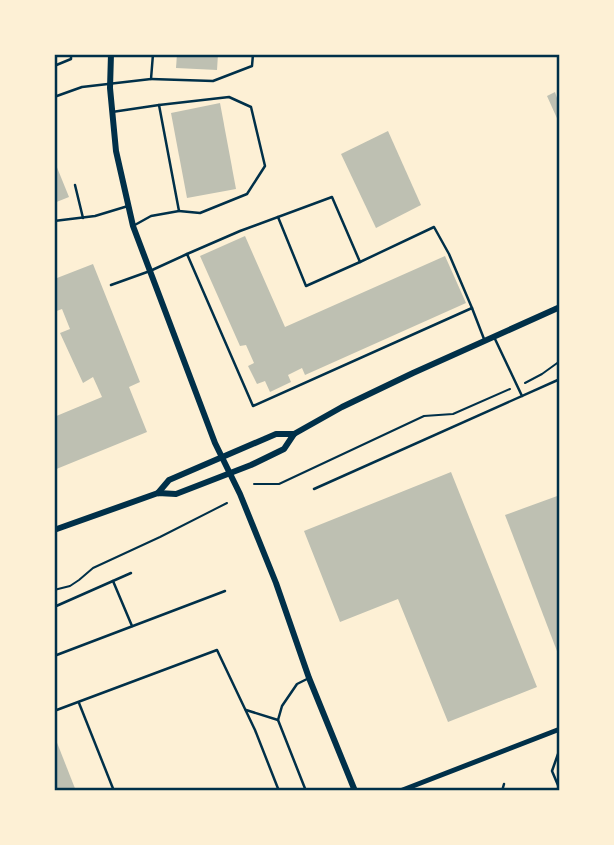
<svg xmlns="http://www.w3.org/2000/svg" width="614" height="845" font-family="'Fira Sans Condensed',sans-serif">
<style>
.building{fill:#bec0b2}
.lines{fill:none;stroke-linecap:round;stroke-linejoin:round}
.path{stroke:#003049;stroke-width:2}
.service{stroke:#003049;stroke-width:2.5}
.minor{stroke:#003049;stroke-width:5}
.tertiary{stroke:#003049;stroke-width:6}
.neatline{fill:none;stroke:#003049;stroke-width:2.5}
</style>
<rect width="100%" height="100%" fill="#fdf0d5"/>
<g class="building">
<path d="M177,54h41l-1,16 -41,-2z"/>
<path d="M555,92l2,6 3,-2v29l-13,-29z"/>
<path d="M220,103l16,86 -49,9 -16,-85z"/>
<path d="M388,131l33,74 -45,23 -35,-74z"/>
<path d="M54,160l15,37 -15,6z"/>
<path d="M245,236l40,91 160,-71 21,47 -161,72 -3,-7 -14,7 3,7 -21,10 -5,-11 -8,3 -9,-18 6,-3 -8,-18 -6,1 -40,-90z"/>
<path d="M93,264l47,118 -11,5 18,45 -93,38v-53l48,-20 -9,-20 -10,6 -23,-50 10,-4 -8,-20 -8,3v-37l3,3z"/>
<path d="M451,472l86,215 -89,35 -50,-123 -58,23 -36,-91z"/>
<path d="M560,495v164l-55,-144z"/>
<path d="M54,735l22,56h-22z"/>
</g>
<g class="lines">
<g class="path">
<path d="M525,383l17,-9 18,-13"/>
<path d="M254,484h25l145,-68 29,-2 57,-25"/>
<path d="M54,590l16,-4 9,-6 14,-12 67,-31 67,-34"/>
</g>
<g class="service">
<path d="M54,66l17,-7v-5"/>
<path d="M151,79l62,2 39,-15 1,-12"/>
<path d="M54,97l28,-10 69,-8 2,-25"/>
<path d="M159,105l70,-8 22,10 14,59 -18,28 -47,19 -21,-2"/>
<path d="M112,112l47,-7 20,106 -28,5 -18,10"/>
<path d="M75,185l8,33"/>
<path d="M278,217l28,69 54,-24"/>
<path d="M54,221l41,-5 33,-10"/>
<path d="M187,254l53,-23 92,-34 28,65 74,-35 15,27 23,54"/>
<path d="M111,285l39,-14 37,-17 66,152 219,-98 12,31"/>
<path d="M495,339l27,57"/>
<path d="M314,489l246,-110"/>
<path d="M113,581l19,45"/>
<path d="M54,607l77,-34"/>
<path d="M54,656l171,-65"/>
<path d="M79,703l35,88"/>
<path d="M246,710l32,10"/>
<path d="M54,711l163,-61 38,80 24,61"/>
<path d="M560,753l-2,1 -6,17 8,19"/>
<path d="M306,791l-28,-71 4,-14 15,-22 12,-6"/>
<path d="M502,791l2,-7"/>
</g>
<path class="minor" d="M400,791l160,-62"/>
<g class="tertiary">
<path d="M111,54l-1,34 6,63 17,75 82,217 25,51 36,89 33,95 46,113"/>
<path d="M158,493l11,-13 107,-46h18"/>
<path d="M54,530l104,-37 18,1 75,-29 33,-16 10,-15 48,-27 71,-34 147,-66"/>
</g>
</g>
<rect width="614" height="845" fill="none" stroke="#fdf0d5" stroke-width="112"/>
<rect x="56" y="56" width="502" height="733" class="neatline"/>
</svg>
